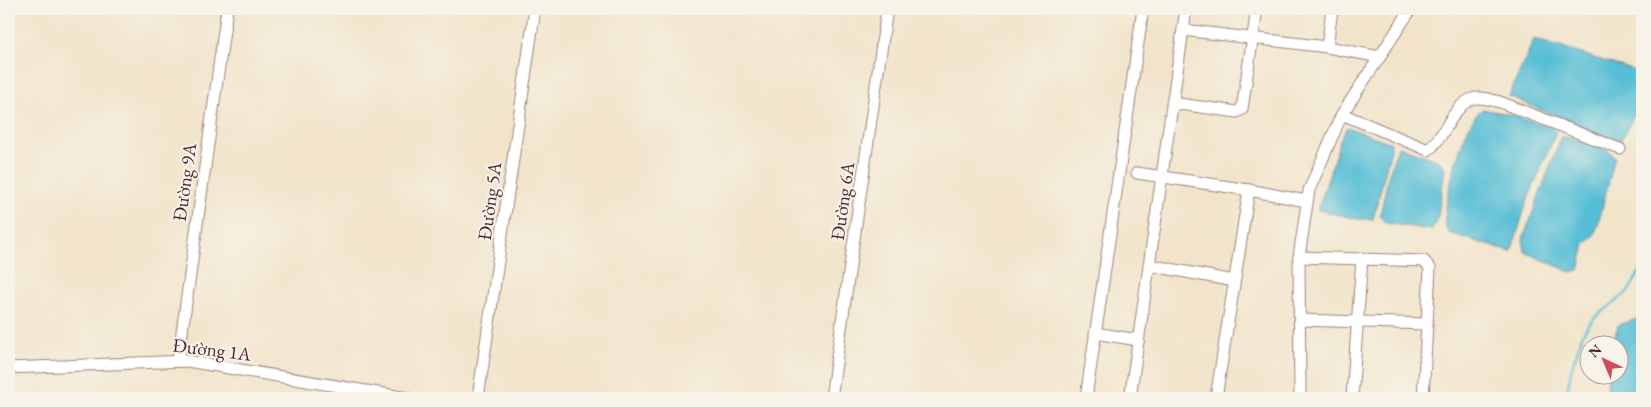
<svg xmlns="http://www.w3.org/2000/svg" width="1651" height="407" font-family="'EB Garamond',serif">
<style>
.water{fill:#57bed5;stroke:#506e80}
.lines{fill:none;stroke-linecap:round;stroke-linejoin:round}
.stream{stroke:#57bed5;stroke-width:2.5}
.minor-casing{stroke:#9e827a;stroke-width:13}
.minor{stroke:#fff;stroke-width:11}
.labels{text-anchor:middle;stroke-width:4;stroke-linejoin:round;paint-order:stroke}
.street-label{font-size:19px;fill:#4a1f2b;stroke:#f7f3e8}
</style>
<rect width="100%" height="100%" fill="#f7f3e8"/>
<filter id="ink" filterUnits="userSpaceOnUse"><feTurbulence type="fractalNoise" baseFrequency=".02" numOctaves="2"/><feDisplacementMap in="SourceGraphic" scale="10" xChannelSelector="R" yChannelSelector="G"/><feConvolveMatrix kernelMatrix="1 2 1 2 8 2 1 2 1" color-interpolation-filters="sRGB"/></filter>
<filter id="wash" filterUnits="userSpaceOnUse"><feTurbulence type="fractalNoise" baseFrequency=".0096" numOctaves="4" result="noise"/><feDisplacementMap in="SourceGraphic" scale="20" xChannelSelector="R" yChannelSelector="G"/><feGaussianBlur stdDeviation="1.12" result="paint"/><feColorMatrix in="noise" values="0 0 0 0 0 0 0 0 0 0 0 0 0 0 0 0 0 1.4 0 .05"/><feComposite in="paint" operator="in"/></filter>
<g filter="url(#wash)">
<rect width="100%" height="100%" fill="#f1e4ca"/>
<g class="water">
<path d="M1534,39l108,34v26l-23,45 -110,-48z"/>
<path d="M1483,109l26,5 44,14 3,4 -29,70 -16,50 -62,-19c-2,-3 -4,-7 -4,-11 -1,-22 19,-104 38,-113z"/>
<path d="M1347,127l44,16v7l-18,69h-15l-40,-9 22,-70z"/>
<path d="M1561,137c18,2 42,6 54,20l-18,71 -4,9 -8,7 -6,26 -9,2 -45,-20 -2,-13z"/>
<path d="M1398,146l41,15 6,7 -7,48 -6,14 -47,-7 -5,-7 8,-39z"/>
<path d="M1637,319l5,1v78h-36l2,-23 10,-1v-30h-5l5,-19z"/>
</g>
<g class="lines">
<path class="stream" d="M1566,398l5,-28 12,-37 10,-14 35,-27 14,-24"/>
</g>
</g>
<g filter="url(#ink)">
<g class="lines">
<defs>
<g id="minor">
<path d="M1183,30l144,17 53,10"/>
<path d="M1327,47l5,-38"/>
<path d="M1172,103l65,9 5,-3 15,-100"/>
<path d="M1342,114l86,36c17,-12 23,-43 44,-51 8,-3 20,1 28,3l120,47"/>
<path d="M1137,173l112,17 57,11"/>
<path d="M1299,257l125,4 6,7 -7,130"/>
<path d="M1149,265l85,16"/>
<path d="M1300,320l127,4"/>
<path d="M1095,333l43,7"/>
<path d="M178,361l49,-352"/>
<path d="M9,368l178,-7 221,37"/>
<path d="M478,398l57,-389"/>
<path d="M831,398l56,-389"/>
<path d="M1086,398l57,-389"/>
<path d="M1130,398l56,-389"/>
<path d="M1216,398l33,-208"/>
<path d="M1300,398l-1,-141 10,-67 33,-76 69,-105"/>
<path d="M1352,398l10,-140"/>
</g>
</defs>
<use href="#minor" class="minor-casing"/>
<use href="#minor" class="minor"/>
</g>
</g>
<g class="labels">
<g class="street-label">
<text transform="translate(184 182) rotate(-82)" y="7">Đường 9A</text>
<text transform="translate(489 201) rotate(-82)" y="7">Đường 5A</text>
<text transform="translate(842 201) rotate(-82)" y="7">Đường 6A</text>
<text transform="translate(212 349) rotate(7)" y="7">Đường 1A</text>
</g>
</g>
<rect width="1651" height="407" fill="none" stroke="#f7f3e8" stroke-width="30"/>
<g transform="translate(1604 360) rotate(316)"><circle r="24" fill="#f7f3e8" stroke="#b29e9c"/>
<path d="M0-4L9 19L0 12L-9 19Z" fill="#d1495b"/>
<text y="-8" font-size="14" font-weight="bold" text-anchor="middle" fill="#4a1f2b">N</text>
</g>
</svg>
